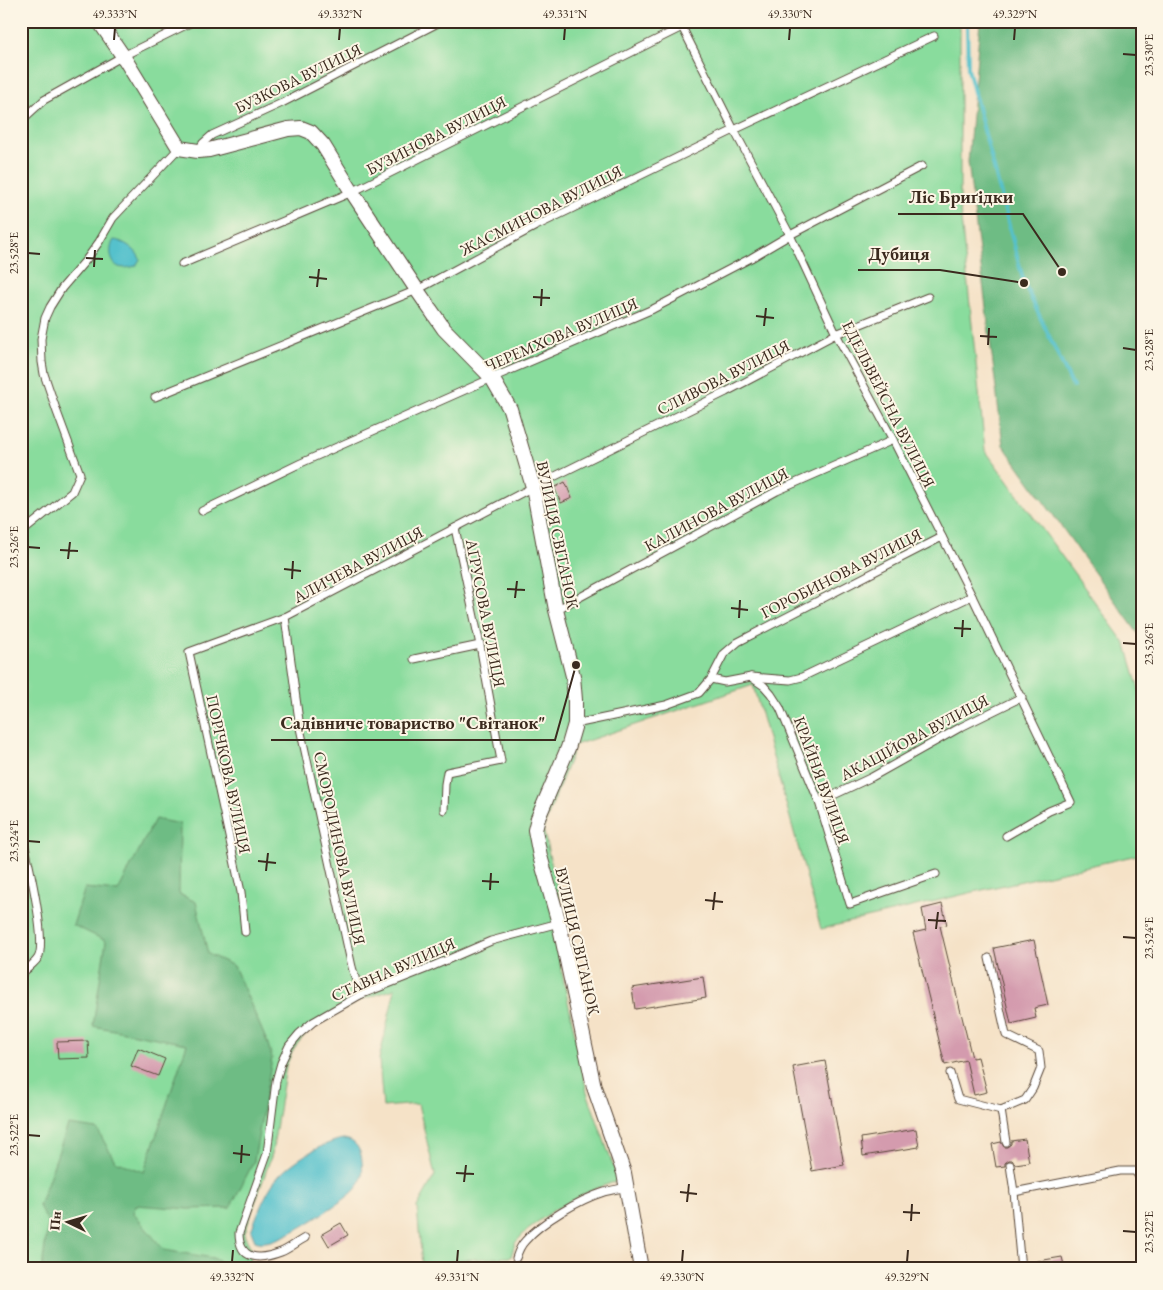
<svg xmlns="http://www.w3.org/2000/svg" width="1163" height="1290" font-family="'EB Garamond',serif">
<style>
.green{fill:#89dc9d;stroke:#62835e}
.forest{fill:#6ebc84;stroke:#547351}
.water{fill:#54c1cc;stroke:#487675}
.lines{fill:none;stroke-linecap:round;stroke-linejoin:round}
.stream{stroke:#54c1cc;stroke-width:4}
.building{fill:#d49bae}
.lane-casing{stroke:#574637;stroke-width:9}
.street-casing{stroke:#574637;stroke-width:16}
.lane{stroke:#fff;stroke-width:7}
.street{stroke:#fff;stroke-width:14}
.ticks{fill:none;stroke:#3b2a1e;stroke-width:2}
.labels{text-anchor:middle;stroke-width:4;stroke-linejoin:round;paint-order:stroke}
.street-label{font-size:16px;fill:#3b2a1e;stroke:#fcf5e5}
.leader{fill:none;stroke:#3b2a1e;stroke-width:2}
.callout-dot{fill:#3b2a1e;stroke:#fcf5e5;stroke-width:2}
.callout-label{font-size:18px;text-anchor:middle;font-weight:bold;fill:#3b2a1e;stroke:#fcf5e5;stroke-width:4;stroke-linejoin:round;paint-order:stroke}
.neatline{fill:none;stroke:#3b2a1e;stroke-width:2}
.ticks-label{font-size:12px;text-anchor:middle;fill:#3b2a1e}
</style>
<rect width="100%" height="100%" fill="#fcf5e5"/>
<filter id="ink" filterUnits="userSpaceOnUse"><feTurbulence type="fractalNoise" baseFrequency=".02" numOctaves="2"/><feDisplacementMap in="SourceGraphic" scale="10" xChannelSelector="R" yChannelSelector="G"/><feConvolveMatrix kernelMatrix="1 2 1 2 8 2 1 2 1" color-interpolation-filters="sRGB"/></filter>
<filter id="wash" filterUnits="userSpaceOnUse"><feTurbulence type="fractalNoise" baseFrequency=".0096" numOctaves="4" result="noise"/><feDisplacementMap in="SourceGraphic" scale="20" xChannelSelector="R" yChannelSelector="G"/><feGaussianBlur stdDeviation="1.12" result="paint"/><feColorMatrix in="noise" values="0 0 0 0 0 0 0 0 0 0 0 0 0 0 0 0 0 1.4 0 .05"/><feComposite in="paint" operator="in"/></filter>
<g filter="url(#wash)">
<rect width="100%" height="100%" fill="#f5e2c7"/>
<path class="green" d="M21,21h939v188l25,241 141,195 16,55v154l-173,39 -148,36 -68,-244 -178,60 -32,84 24,101 -13,4 33,158 28,79 2,10 -28,10 -35,19 -26,19 -13,14 -4,14 -51,3 -38,5 -5,-58 18,-32 -17,-71 -35,3 -4,-47 16,-71 -35,11 -43,25 -14,12 -9,11 -8,18 -14,88 -28,81 8,15 -3,19h-228z"/>
<g class="forest">
<path d="M980,21h162v618l-139,-194 -35,-283z"/>
<path d="M155,819l25,5 -1,70 17,8 12,52 26,12 34,78 4,14 -18,103 -24,47 -41,1 -53,-4 -3,8 31,37 49,8 21,11h-192l6,-46 -9,-17 29,-81 29,4 18,32 29,11 43,-128 -94,-18 13,-85 -33,-16 12,-37 33,3z"/>
</g>
<g class="water">
<path d="M114,240c10,1 23,10 26,19l-4,7c-5,1 -12,3 -17,1 -10,-4 -10,-20 -5,-27z"/>
<path d="M343,1139c10,1 15,6 18,16 2,10 3,22 -3,31 -6,9 -18,16 -27,22 -15,10 -59,41 -76,33l-4,-10c6,-16 12,-32 21,-46 12,-20 49,-42 71,-46z"/>
</g>
<g class="lines">
<path class="stream" d="M967,21l1,48 56,214 49,104"/>
</g>
<g id="blocks">
<g class="building">
<path d="M565,482l7,16 -11,5 -7,-15z"/>
<path d="M942,904l5,21 -7,1 32,132 6,-1 9,35 -13,3 -8,-35 -21,5 -32,-132 13,-3 -4,-21z"/>
<path d="M1034,940l14,65 -14,3 2,10 -25,6 -17,-76z"/>
<path d="M703,977l3,21 -71,11 -3,-21z"/>
<path d="M88,1041l1,17 -31,1 -1,-17z"/>
<path d="M138,1048l27,11 -7,17 -27,-10z"/>
<path d="M825,1061l19,104 -32,6 -19,-104z"/>
<path d="M916,1129l3,18 -56,9 -2,-18z"/>
<path d="M1025,1139l4,23 -14,2 -3,-4h-3l-4,3v3l-9,1 -4,-23 9,-2 3,5h3l4,-3v-3z"/>
<path d="M341,1223l7,12 -19,11 -7,-12z"/>
<path d="M1062,1257l3,12h-38l-1,-6z"/>
</g>
</g>
</g>
<g filter="url(#ink)">
<use href="#blocks" fill-opacity="0" stroke="#574637" stroke-width="1"/>
<g class="lines">
<defs>
<g id="lane">
<path d="M679,21l55,109 56,105 46,99 57,106 79,156 99,206 -22,9 -43,25"/>
<path d="M21,121l23,-21 79,-44 71,-35"/>
<path d="M198,151l5,-8 9,-8 70,-32 160,-82"/>
<path d="M182,264l170,-72 330,-165 15,-6"/>
<path d="M155,397l262,-107 119,-64 198,-96 200,-94"/>
<path d="M202,511l99,-48 191,-85 161,-69 98,-51 39,-23 132,-69"/>
<path d="M21,533l51,-41 8,-18 -23,-62 -13,-38 -2,-12 -1,-23 4,-21 5,-11 12,-19 24,-28 13,-18 14,-24 66,-70"/>
<path d="M556,610l221,-119 116,-51"/>
<path d="M285,617l15,111 52,239 8,28"/>
<path d="M414,659l66,-14"/>
<path d="M751,677l13,9 7,8 9,14 39,94 31,102 86,-30"/>
<path d="M711,679l14,3 26,-5 39,3 12,-3 170,-81"/>
<path d="M575,724l91,-19 33,-12 12,-14 13,-25 14,-12 204,-105"/>
<path d="M819,802l53,-25 89,-50 61,-30"/>
<path d="M444,810l1,-26 2,-12 54,-11 -21,-116 -25,-117"/>
<path d="M21,829c5,23 27,112 17,129 -3,5 -12,12 -17,16"/>
<path d="M245,932l-4,-40 -52,-240 96,-35 248,-130 193,-95 110,-58 92,-37"/>
<path d="M950,1073l8,26 43,11 24,-10 8,-12 8,-20 -2,-17 -33,-16 -17,-77"/>
<path d="M1001,1110l5,32"/>
<path d="M1010,1165l4,27 7,77"/>
<path d="M1014,1192l106,-21h15l7,10"/>
<path d="M305,1238c-8,4 -16,11 -24,14 -21,8 -42,9 -42,-19l28,-79 9,-73 5,-18 8,-17 10,-12 14,-12 47,-27 66,-26 65,-28 68,-18"/>
<path d="M516,1258c2,-6 4,-12 9,-17 16,-19 54,-41 79,-49 7,-2 15,-3 23,-5"/>
</g>
<path id="street" d="M99,21l24,35 56,92 19,3 11,-1 79,-21 13,-1 10,4 12,13 29,47 65,98 27,39 48,49 18,31 23,78 23,123 17,66 2,24v24l-7,24 -30,70 -3,12 5,26 19,67 35,164 30,86 17,96"/>
</defs>
<use href="#lane" class="lane-casing"/>
<use href="#street" class="street-casing"/>
<use href="#lane" class="lane"/>
<use href="#street" class="street"/>
</g>
</g>
<path class="ticks" d="M114,40l1,-12M339,40l1,-12M564,40l1,-12M789,40l1,-12M1014,40l1,-12M1123,54l13,1M28,253l12,1M86,258l17,1M94,267l1,-17M309,277l18,2M317,287l2,-18M533,297l17,1M541,306l1,-17M756,316l18,2M764,326l2,-18M980,336l17,1M988,345l1,-17M1123,348l13,2M28,547l12,1M60,550l18,1M68,559l2,-17M284,569l17,2M292,579l1,-18M507,589l18,1M515,598l2,-17M731,608l17,2M739,618l1,-18M954,628l17,1M962,637l1,-17M1123,643l13,1M28,841l12,1M258,861l18,2M266,871l2,-18M482,881l17,1M490,890l1,-17M705,900l18,2M713,910l2,-18M928,920l18,1M936,929l2,-17M1123,937l13,1M28,1135l12,1M233,1153l17,2M241,1163l1,-18M456,1173l18,1M464,1182l2,-17M680,1192l17,2M687,1202l2,-18M903,1212l17,1M911,1221l1,-17M1123,1231l13,1M232,1262l1,-12M457,1262l1,-12M682,1262l1,-12M907,1262l1,-12"/>
<g class="labels">
<g class="street-label">
<text transform="translate(298 78) rotate(-26)" y="6">БУЗКОВА ВУЛИЦЯ</text>
<text transform="translate(436 135) rotate(-27)" y="6">БУЗИНОВА ВУЛИЦЯ</text>
<text transform="translate(541 210) rotate(-27)" y="6">ЖАСМИНОВА ВУЛИЦЯ</text>
<text transform="translate(561 334) rotate(-23)" y="6">ЧЕРЕМХОВА ВУЛИЦЯ</text>
<text transform="translate(723 377) rotate(-27)" y="6">СЛИВОВА ВУЛИЦЯ</text>
<text transform="translate(889 404) rotate(63)" y="6">ЕДЕЛЬВЕЙСНА ВУЛИЦЯ</text>
<text transform="translate(716 509) rotate(-28)" y="6">КАЛИНОВА ВУЛИЦЯ</text>
<text transform="translate(558 535) rotate(78)" y="6">ВУЛИЦЯ СВІТАНОК</text>
<text transform="translate(358 564) rotate(-28)" y="6">АЛИЧЕВА ВУЛИЦЯ</text>
<text transform="translate(841 573) rotate(-27)" y="6">ГОРОБИНОВА ВУЛИЦЯ</text>
<text transform="translate(486 613) rotate(79)" y="6">АҐРУСОВА ВУЛИЦЯ</text>
<text transform="translate(914 737) rotate(-28)" y="6">АКАЦІЙОВА ВУЛИЦЯ</text>
<text transform="translate(229 774) rotate(78)" y="6">ПОРІЧКОВА ВУЛИЦЯ</text>
<text transform="translate(822 780) rotate(70)" y="6">КРАЙНЯ ВУЛИЦЯ</text>
<text transform="translate(340 848) rotate(78)" y="6">СМОРОДИНОВА ВУЛИЦЯ</text>
<text transform="translate(578 941) rotate(77)" y="6">ВУЛИЦЯ СВІТАНОК</text>
<text transform="translate(393 969) rotate(-24)" y="6">СТАВНА ВУЛИЦЯ</text>
</g>
</g>
<path class="leader" d="M1062 272L1023 214H898M1024 283L940 270H858M576 665L555 740H271"/>
<g class="callout-dot">
<circle cx="1062" cy="272" r="5"/>
<circle cx="1024" cy="283" r="5"/>
<circle cx="576" cy="665" r="5"/>
</g>
<g class="callout-label">
<text x="961" y="203">Ліс Бриґідки</text>
<text x="899" y="260">Дубиця</text>
<text x="413" y="729">Садівниче товариство "Світанок"</text>
</g>
<rect width="1163" height="1290" fill="none" stroke="#fcf5e5" stroke-width="55"/>
<g transform="translate(68 1222) rotate(275)" stroke="#fcf5e5" stroke-width="4" paint-order="stroke">
<path d="M0-4L9 19L0 12L-9 19Z" fill="#3b2a1e"/>
<text y="-8" font-size="14" font-weight="bold" text-anchor="middle" fill="#3b2a1e">Пн</text>
</g>
<rect x="28" y="28" width="1108" height="1234" class="neatline"/>
<g class="ticks-label">
<text x="115" y="18">49.333°N</text>
<text x="340" y="18">49.332°N</text>
<text x="565" y="18">49.331°N</text>
<text x="790" y="18">49.330°N</text>
<text x="1015" y="18">49.329°N</text>
<text transform="translate(1149 55) rotate(-90)" y="4">23.530°E</text>
<text transform="translate(14 253) rotate(-90)" y="4">23.528°E</text>
<text transform="translate(1149 350) rotate(-90)" y="4">23.528°E</text>
<text transform="translate(14 547) rotate(-90)" y="4">23.526°E</text>
<text transform="translate(1149 644) rotate(-90)" y="4">23.526°E</text>
<text transform="translate(14 841) rotate(-90)" y="4">23.524°E</text>
<text transform="translate(1149 938) rotate(-90)" y="4">23.524°E</text>
<text transform="translate(14 1135) rotate(-90)" y="4">23.522°E</text>
<text transform="translate(1149 1232) rotate(-90)" y="4">23.522°E</text>
<text x="232" y="1281">49.332°N</text>
<text x="457" y="1281">49.331°N</text>
<text x="682" y="1281">49.330°N</text>
<text x="907" y="1281">49.329°N</text>
</g>
</svg>
